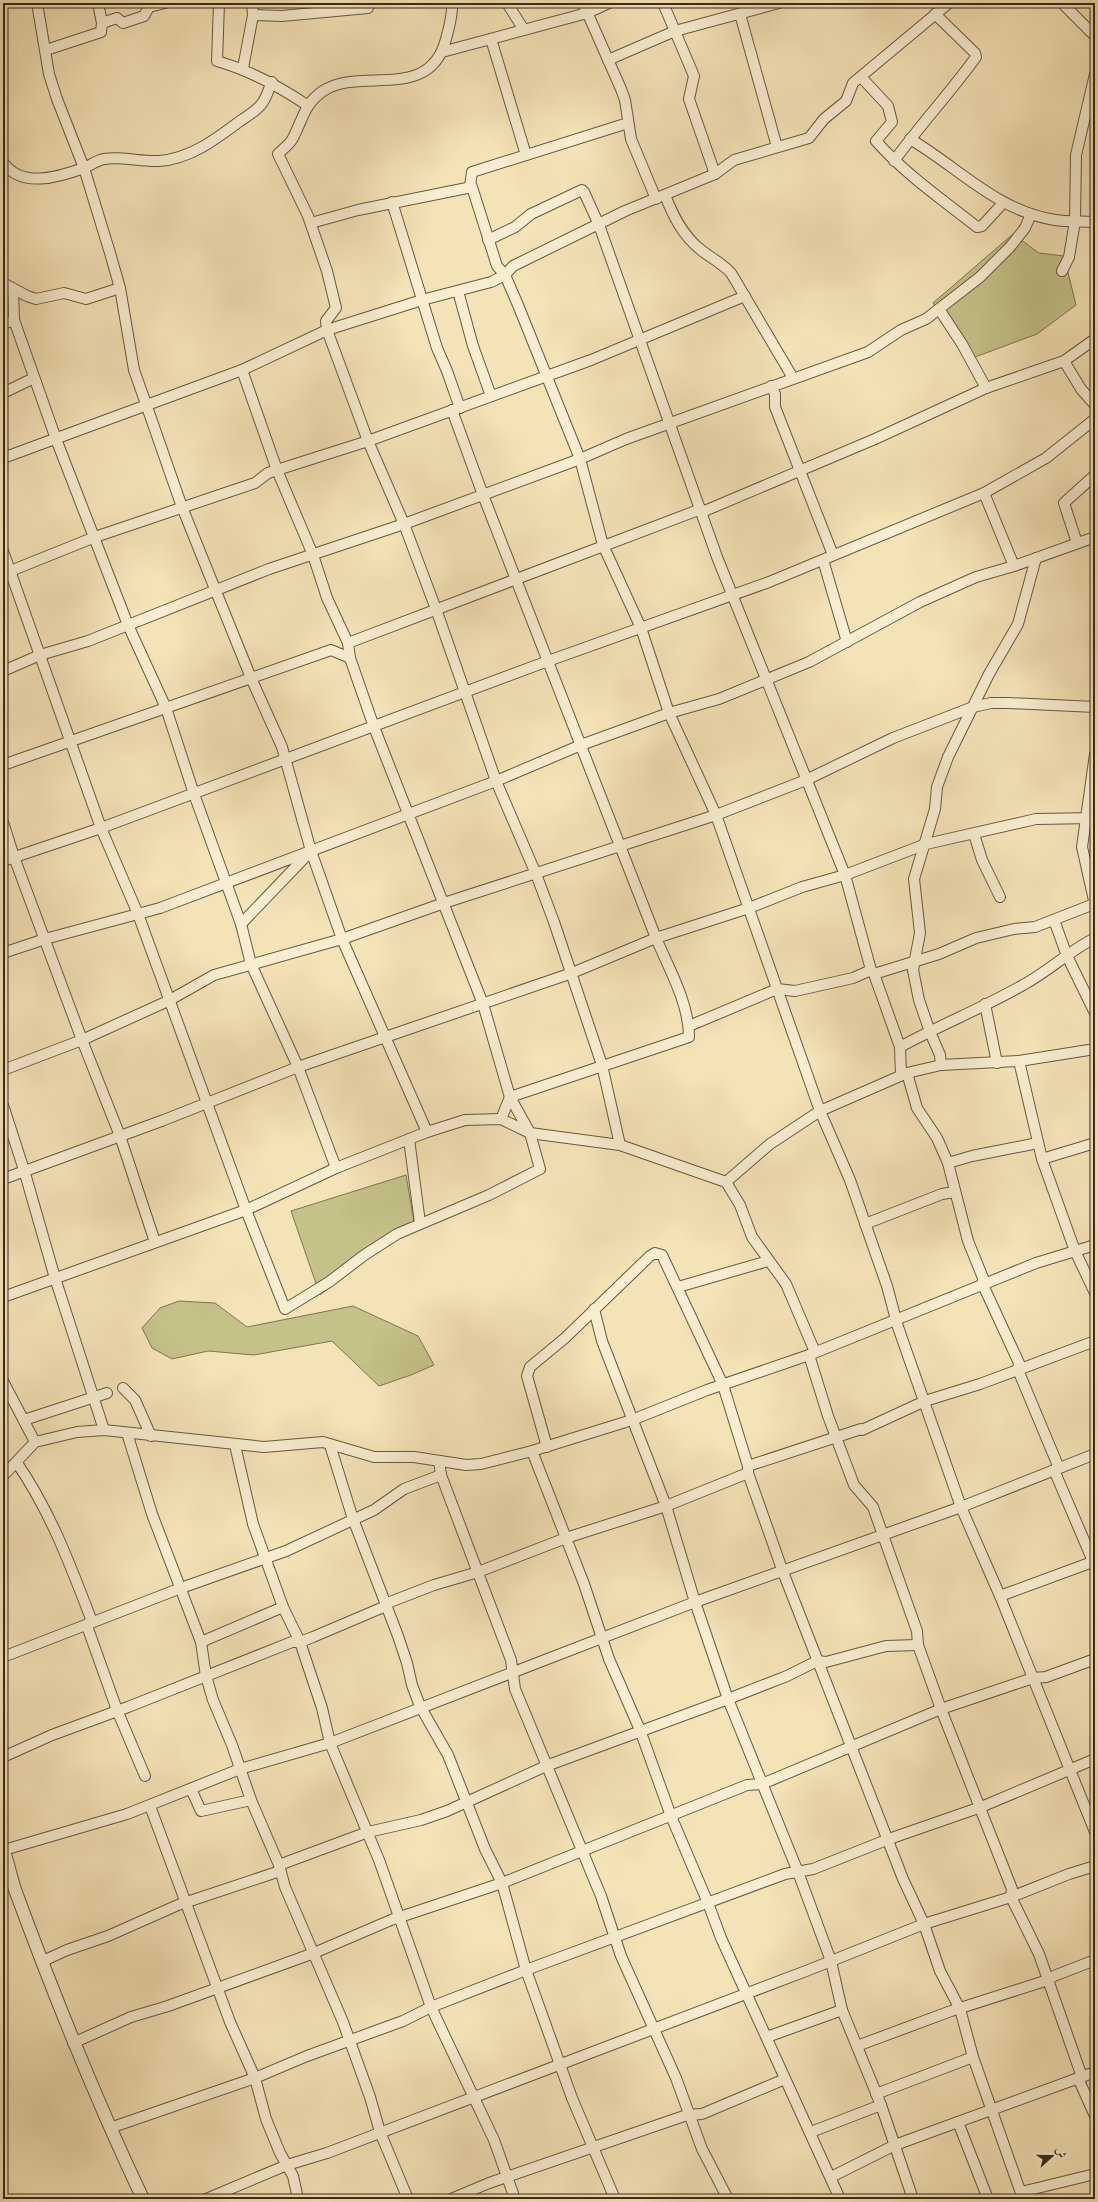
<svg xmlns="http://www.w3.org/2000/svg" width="1098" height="2202" font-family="'IM FELL Great Primer',Amiri,serif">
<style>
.green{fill:#c4c189;stroke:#7f7552}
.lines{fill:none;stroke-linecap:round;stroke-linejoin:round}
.minor-casing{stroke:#685842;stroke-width:12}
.tertiary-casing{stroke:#685842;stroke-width:14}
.minor{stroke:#f8edd0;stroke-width:10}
.tertiary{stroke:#f8edd0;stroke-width:12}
</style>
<rect width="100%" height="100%" fill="#f4e3b7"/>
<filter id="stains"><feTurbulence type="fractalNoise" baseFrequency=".005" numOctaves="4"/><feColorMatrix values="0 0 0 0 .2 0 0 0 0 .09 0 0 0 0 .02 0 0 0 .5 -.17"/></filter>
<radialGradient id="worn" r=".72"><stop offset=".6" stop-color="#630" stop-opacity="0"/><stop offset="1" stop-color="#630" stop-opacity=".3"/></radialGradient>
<g class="green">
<path d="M1013,234l26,19 25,3 12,49 -39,29 -62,23 -42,-54z"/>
<path d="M406,1175l8,47 -94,73 -29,-84z"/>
<path d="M179,1301l36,2 32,24 106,-21 65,30 16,29 -23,10 -32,11 -47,-45 -78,14 -46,-4 -36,8 -20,-11 -10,-20 18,-20z"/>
</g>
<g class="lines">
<defs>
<g id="minor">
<path d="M37,3l12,71 8,25 27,69 26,85 10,35 14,82 12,34 36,103 33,82 36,89 31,69 29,104 31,88 85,193"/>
<path d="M219,3l-2,58c34,10 61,25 90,44"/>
<path d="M452,3c1,12 -3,24 -6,36 -16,64 -86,27 -123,52 -19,13 -20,28 -30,47 -3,6 -10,11 -15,16l30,62 19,55 9,37 -10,13 1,9 41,111 36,83 32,85 60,172 40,93 18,48 48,143 18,80"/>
<path d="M507,3l17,27"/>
<path d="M583,3l38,86 4,11 6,39 25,60"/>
<path d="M663,3l31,73 -5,23 26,75"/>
<path d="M1062,3l33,33"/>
<path d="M740,14l37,133"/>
<path d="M253,15l29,1 86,-8"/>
<path d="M102,23l15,-5 6,5 21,-7 5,-9 16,-4"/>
<path d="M491,39l35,116"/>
<path d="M46,50l55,-18 1,-9 -4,-20"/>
<path d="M442,52l145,-39 22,-10"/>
<path d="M608,60l67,-29 104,-28"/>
<path d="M243,68l10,-53 -1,-12"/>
<path d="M861,77l27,29 4,16 -16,19c29,33 67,59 101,86l5,-1 21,-23"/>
<path d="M910,139c48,28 87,72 145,81 13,2 27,1 40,2"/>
<path d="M894,161c26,-36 56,-68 82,-104l-1,-4 -40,-39"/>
<path d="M3,162c18,27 56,15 81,6 7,-3 13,-8 20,-9 17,-3 37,3 55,2 31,-2 57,-22 81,-40 8,-5 18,-11 23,-19 4,-6 6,-14 9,-20"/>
<path d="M470,186l2,-14 156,-49"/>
<path d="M665,195c8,21 18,41 36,55 10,8 21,13 30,23l62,105"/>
<path d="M392,202l45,146 10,23 13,37"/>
<path d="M311,223l47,-13 114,-23 25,79 8,9 13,30 62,154 23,86 38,83 28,85 47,102 104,296 30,69 37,106 11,41 63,180 39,89 95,236"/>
<path d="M488,240l27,-13 16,-13 51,-24 2,2 15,33 118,332 128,318 26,95 3,4 26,73"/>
<path d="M1062,271l7,-14 6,-36 1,-66 19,-81"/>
<path d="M3,283l24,13 9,3 28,-6 22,6 34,-11"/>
<path d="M13,289l1,31 42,119 72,186 38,83 28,86 47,130 10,40 47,103 38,101"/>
<path d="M458,291l15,55 18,50"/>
<path d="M939,309l23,35 24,44"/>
<path d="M3,324l11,-4"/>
<path d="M1064,361l17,28 14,16"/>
<path d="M771,386l4,8v13l58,148"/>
<path d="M3,393l31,-15"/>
<path d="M452,410l31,85 173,443c13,31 33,65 33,99l-179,60 -9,22"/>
<path d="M3,458l239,-88 85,-40 95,-30 69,-18 14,-7 8,-9 112,-55 90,-37 19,-14 75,-22 15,-19 22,-18 7,-18 96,-80"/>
<path d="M984,493l30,73"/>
<path d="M702,512l173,-73 111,-51 78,-27 31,-22"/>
<path d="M1077,543l-13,-40 31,-28"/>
<path d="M3,551l98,277 37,86 108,296 39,99 44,-27 34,-26 34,-22 92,-39 51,-26 -10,-36 -20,-36 -27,-93 -109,-277 -24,-69 -2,-15 -21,-45 -14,-43 -36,-85 -35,-100"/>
<path d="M823,560l24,82"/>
<path d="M3,574l92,-37 160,-54 13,-10 9,-3 91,-29 223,-81 154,-64"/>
<path d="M348,643l353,-134"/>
<path d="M3,671l37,-16 48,-14 181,-72 135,-45 176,-65 46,-20 242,-87 33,-22 25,-11 54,-42 30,-30 15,-19 6,-14"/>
<path d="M1095,754l-13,93 13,58"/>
<path d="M3,765l328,-115 19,8"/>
<path d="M3,822l11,35 68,183 38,96 35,106"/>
<path d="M974,834l8,26 18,37"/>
<path d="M3,861l98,-33 447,-167 221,-79 215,-89 62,-35 49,-39"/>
<path d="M1054,920l13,36 28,57"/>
<path d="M241,924l68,-71"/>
<path d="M3,953l42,-14 115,-31 336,-127 85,-36 88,-32 50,-14 90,-37 111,-60 56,-25 38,-11 81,-29"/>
<path d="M874,974l65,-20 37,-16 38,-9 21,-2 59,-23"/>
<path d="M985,1004l12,59"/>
<path d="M689,1026l88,-37 18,2 58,-13 18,-8"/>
<path d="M1019,1061l23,98 33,92 20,42"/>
<path d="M941,1065l-1,-10 -10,-23 -11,-32 -6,-30 7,-37 -6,-54 21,-70 2,-22 11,-30 41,-83 29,-50 18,-66"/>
<path d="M3,1070l79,-30 86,-39 46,-26 128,-36 102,-36 272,-88 90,-35 87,-42 80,-31 18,-4h17l87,4"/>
<path d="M907,1073l10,35 20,30 11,25 20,78 15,37v7l36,78 -1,7 41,98"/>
<path d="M901,1075l-1,-28c40,-22 83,-39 123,-62 26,-14 46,-34 72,-47"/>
<path d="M3,1105l21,65 31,108 49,152"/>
<path d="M409,1139l11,84"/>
<path d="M1042,1159l53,-16"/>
<path d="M948,1163l24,-7 66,-13"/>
<path d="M3,1179l161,-59 134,-53 274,-94 84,-35 93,-30 53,-21 43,-12 81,-31 110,-25 59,-1"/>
<path d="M726,1182l44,-38 50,-33 87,-38 34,-8 78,-4 76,-12"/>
<path d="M865,1224l77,-30 13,-2"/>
<path d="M678,1287l90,-26"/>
<path d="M3,1297l243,-87 90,-42 91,-36 38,-12 36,-1 29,14 90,12 106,37 14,23 12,32 34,47 29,68"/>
<path d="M594,1309l8,32 64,165 29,96 33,97 70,173 33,89 11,49 39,95 32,94"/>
<path d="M809,1355l19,61 26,69 19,22 44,124 1,14 23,64 71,180 -1,8 28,57 43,123"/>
<path d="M3,1381l32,61"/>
<path d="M123,1388l12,12 16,36"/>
<path d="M24,1420l83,-27"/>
<path d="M127,1433l25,81 49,128 5,34 7,24 19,45 19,55 28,65 6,22 58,135 27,75 10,35 28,67"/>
<path d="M235,1445l18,79 30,83 17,35 22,66 8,35 49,117 52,147 63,133 21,59"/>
<path d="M330,1445l23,74 45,117 9,27 5,22 8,21 28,49 37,94 17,34 24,87 46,128 43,101"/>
<path d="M547,1447l-20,-71 3,-9 35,-29 85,-82 5,-3 7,2 61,130 25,81v7l35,99 120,307 21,45 16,47 20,38 13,48 50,142"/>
<path d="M532,1451l52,133 25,75 31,71 31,86 37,87 13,35 119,261"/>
<path d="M439,1461l2,14 70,185 4,29 86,207 20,60 55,122 26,71 26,50"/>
<path d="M17,1463c33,48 53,101 74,156l-4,7 30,84 28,66"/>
<path d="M748,1466l113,-37 1,1 63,-29 55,-17 115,-43"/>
<path d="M1054,1470l41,96"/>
<path d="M3,1476l32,-34 42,-10 27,-2 160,17 59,-5 51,15h40l52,8 15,-1 51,-13 100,-31 75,-30 102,-35 227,-92 59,-18"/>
<path d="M1000,1596l95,-35"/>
<path d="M201,1642l82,-35"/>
<path d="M3,1657l178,-69 105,-37 88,-41 30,-21 37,-14"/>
<path d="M3,1757l49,-22 76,-28 164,-65h8l13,-5 73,-31 4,-4 44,-17 44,-13 88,-34 100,-32 82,-33"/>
<path d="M191,1789l10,22 50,-11"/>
<path d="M150,1806l80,216 25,56 11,41 14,34 13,23 5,23"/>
<path d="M4,1850l123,-36 113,-45 90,-26 365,-141 266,-95 134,-53"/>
<path d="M279,1865l89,-33 53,-12 26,-9 99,-45 182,-67 59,-23 30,-15 9,1 60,-16 32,-1"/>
<path d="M43,1961l24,-11 41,-14 70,-31 102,-34"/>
<path d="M767,2037l75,-27"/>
<path d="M73,2043l58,-26 37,-11 146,-53 77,-33 111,-37 245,-98 15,-1 179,-75 92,-31 13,-1 49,-18"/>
<path d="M857,2046l94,-35 97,-31 6,-4 41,-16"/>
<path d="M1078,2078l17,38"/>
<path d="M876,2094l97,-37"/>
<path d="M958,2122l30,77"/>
<path d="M110,2128l145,-50 52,-22 96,-35 28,-14 95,-37 259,-96 28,-5 76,-30 92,-32 114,-48"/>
<path d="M811,2132l70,-27"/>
<path d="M831,2177l64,-32 200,-73"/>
<path d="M1021,2192l74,-18"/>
<path d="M206,2199l81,-34 40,-12 479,-182 118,-47 87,-27 58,-23 26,-8"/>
<path d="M451,2199l38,-16 198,-68 15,-1 83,-35"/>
</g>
<path id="tertiary" d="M3,1849c6,15 8,31 14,46 38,103 79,205 126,304"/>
</defs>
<use href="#minor" class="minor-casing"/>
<use href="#tertiary" class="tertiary-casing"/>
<use href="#minor" class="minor"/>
<use href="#tertiary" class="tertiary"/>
</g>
<rect width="1098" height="2202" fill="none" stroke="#f4e3b7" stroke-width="16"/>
<rect x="4" y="4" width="1090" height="2194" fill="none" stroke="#3a291b" stroke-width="2"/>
<rect x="8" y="8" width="1082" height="2186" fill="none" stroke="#3a291b"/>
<g transform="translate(1052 2156) rotate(69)" stroke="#f8edd0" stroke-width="3" paint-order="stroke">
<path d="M0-3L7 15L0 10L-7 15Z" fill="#3a291b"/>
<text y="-6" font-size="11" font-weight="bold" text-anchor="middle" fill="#3a291b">ش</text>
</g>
<rect width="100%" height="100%" filter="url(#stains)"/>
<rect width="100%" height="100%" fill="url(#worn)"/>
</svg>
